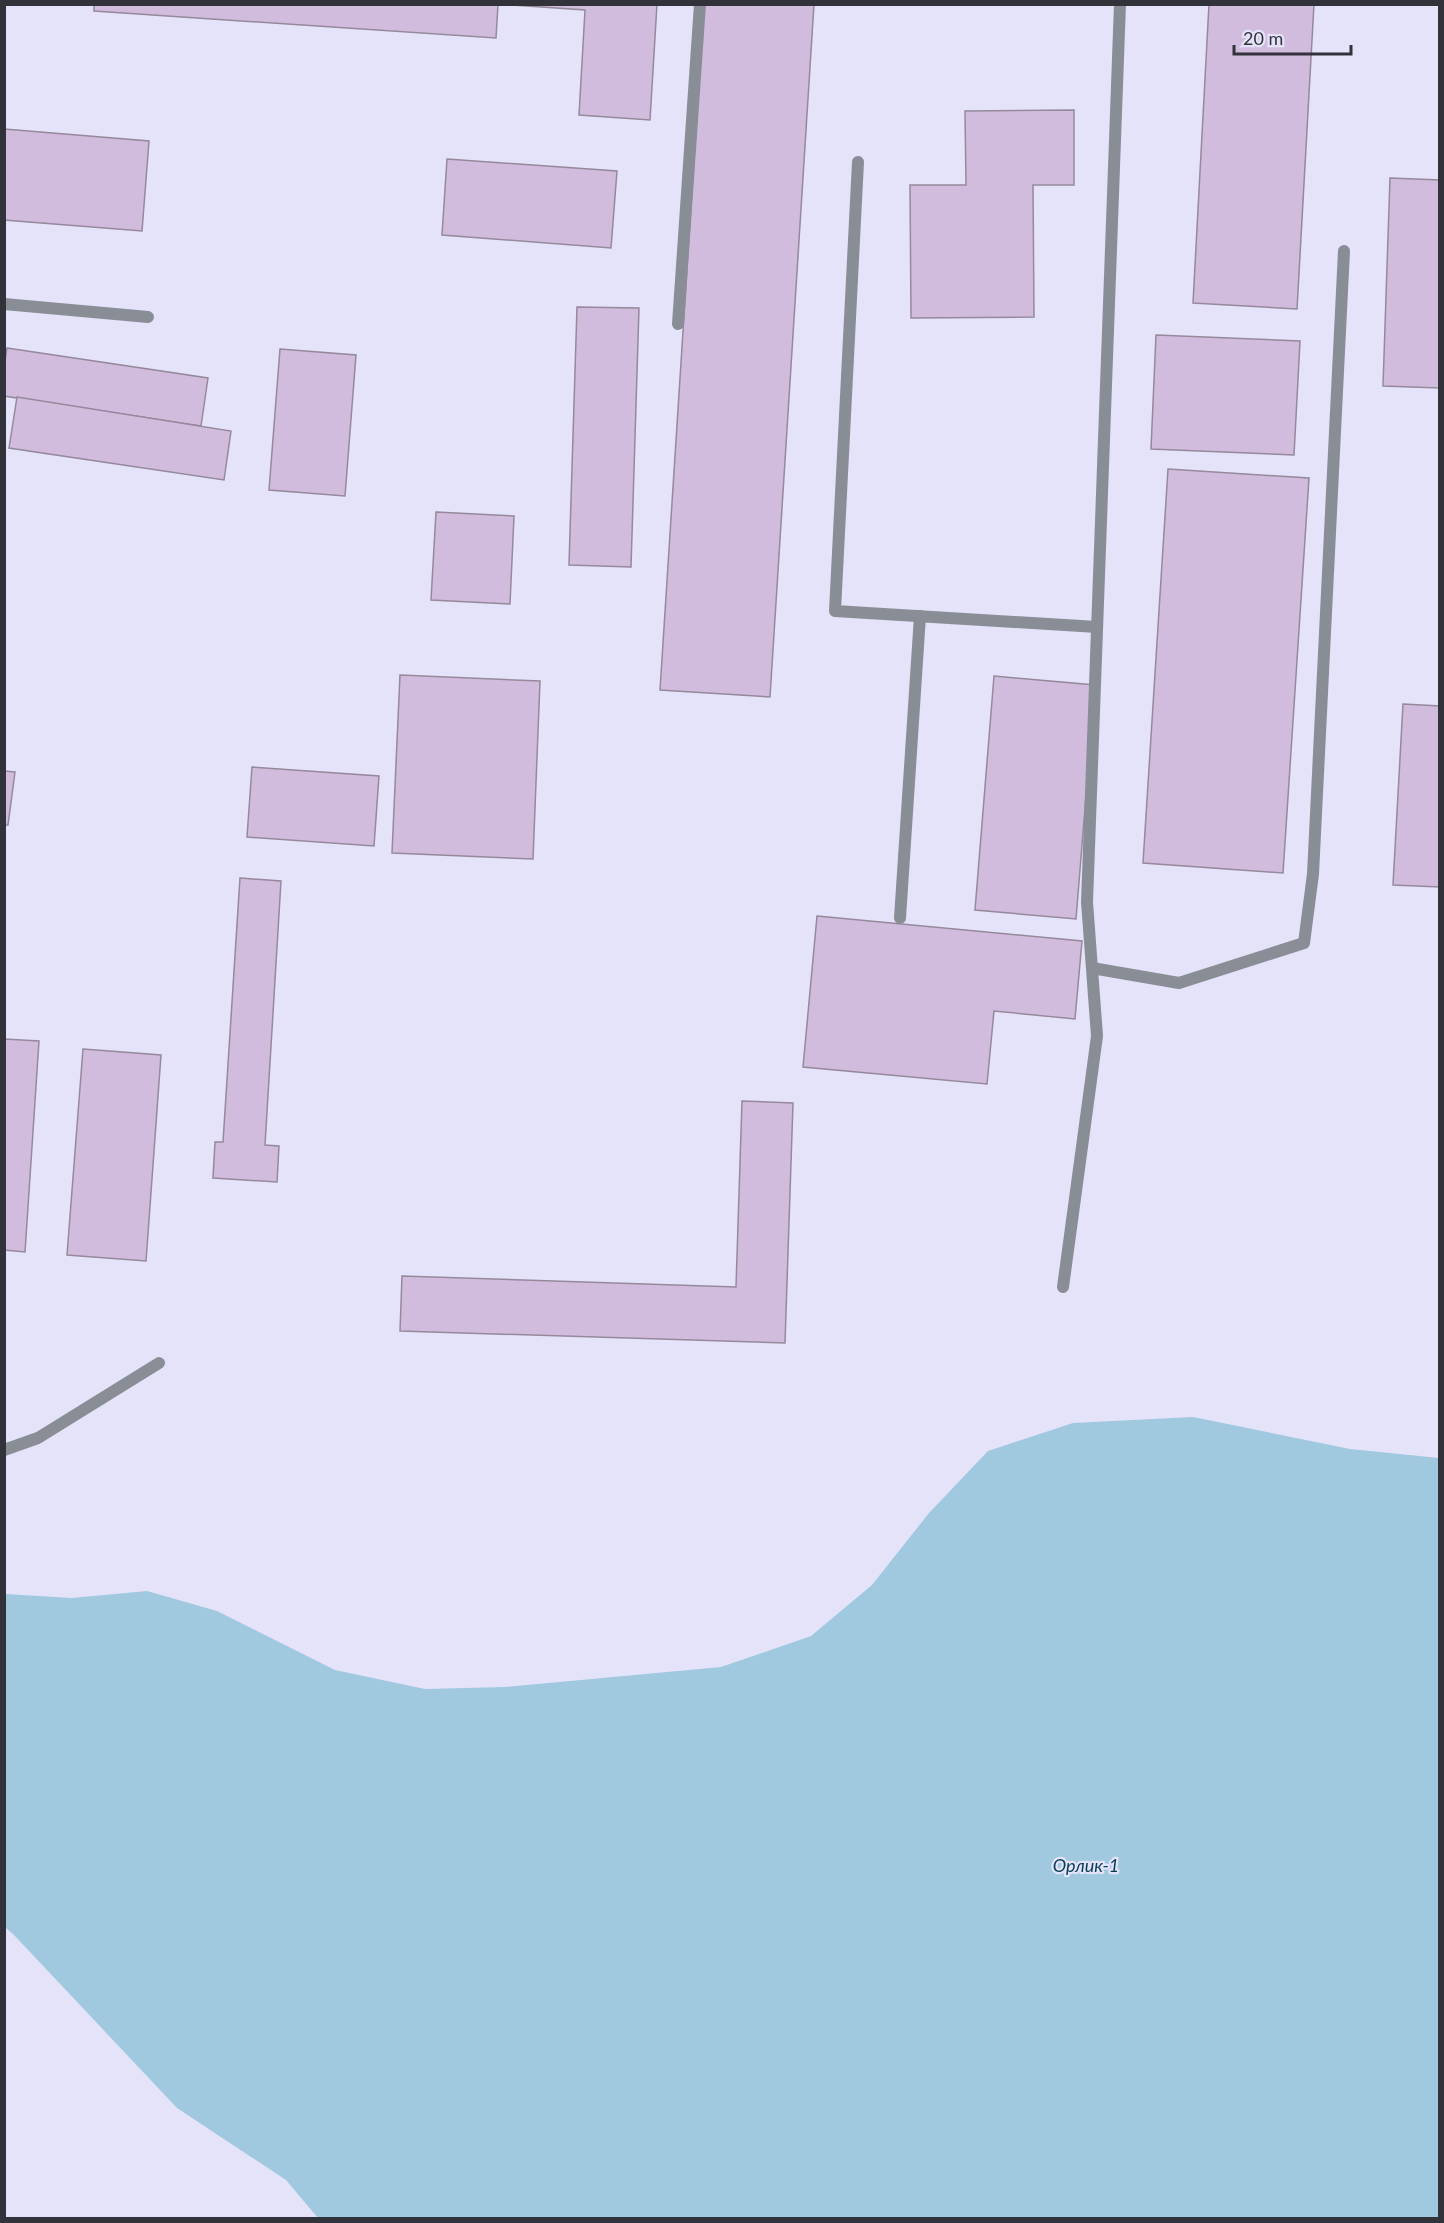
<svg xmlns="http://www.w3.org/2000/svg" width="1444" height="2223" font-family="Lato,sans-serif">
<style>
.water{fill:#a0c9df}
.building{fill:#d2bcde;stroke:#95899b;stroke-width:1.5}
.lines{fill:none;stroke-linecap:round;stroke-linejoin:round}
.service{stroke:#898e96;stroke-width:12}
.minor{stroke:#898e96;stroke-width:12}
.labels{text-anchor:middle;stroke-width:4.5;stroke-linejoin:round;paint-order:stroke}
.water-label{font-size:18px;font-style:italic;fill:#043d54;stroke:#e4e3fa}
</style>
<rect width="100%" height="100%" fill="#e4e3fa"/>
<path class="water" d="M1193,1417l157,32 89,9v760h-1121l-32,-38 -109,-72 -163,-173 -9,-8v-333l67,4 75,-7 70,20 118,59 90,19 80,-2 216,-20 90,-31 61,-51 57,-72 59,-62 85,-28z"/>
<g class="building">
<path d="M94,4h404l-2,34 -402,-27z"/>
<path d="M499,4h158l-7,116 -71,-5 6,-105z"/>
<path d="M704,4h110l-44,693 -110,-7z"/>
<path d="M1209,4h105l-17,305 -104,-6z"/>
<path d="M1074,110v75h-41l1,132 -123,1 -1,-133h56l-1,-74z"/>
<path d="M4,129l145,12 -7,90 -138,-11z"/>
<path d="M447,159l170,12 -6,77 -169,-13z"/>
<path d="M1390,178l50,2v208l-57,-2z"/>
<path d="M577,307l62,1 -8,259 -62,-2z"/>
<path d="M1156,335l144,6 -6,114 -143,-6z"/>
<path d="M7,348l201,30 -7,48 -197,-30v-29z"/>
<path d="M280,349l76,6 -11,141 -76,-6z"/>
<path d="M17,397l214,34 -7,49 -215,-32z"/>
<path d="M1168,469l141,9 -26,395 -140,-10z"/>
<path d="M436,512l78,4 -4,88 -79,-4z"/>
<path d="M400,675l140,6 -7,178 -141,-6z"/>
<path d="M994,676l101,9 -19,234 -101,-9z"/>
<path d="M1403,704l37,2v181l-47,-2z"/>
<path d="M252,767l127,9 -5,70 -127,-9z"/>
<path d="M4,771l11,1 -7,53h-4z"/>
<path d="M240,878l41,3 -16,264 14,1 -2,36 -64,-4 2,-36h8z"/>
<path d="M817,916l265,25 -7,78 -81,-8 -7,73 -184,-17z"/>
<path d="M4,1039l35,2 -14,211 -21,-2z"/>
<path d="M83,1049l78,6 -15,206 -79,-6z"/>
<path d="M742,1101l51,2 -8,240 -385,-12 2,-55 334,11z"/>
</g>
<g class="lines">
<g class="service">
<path d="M858,162l-23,449 262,16"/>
<path d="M4,304l144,13"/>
<path d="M678,324l22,-320"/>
<path d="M900,918l20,-302"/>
<path d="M1092,968l87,15 125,-40 9,-69 31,-623"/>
<path d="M1063,1287l34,-251 -10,-134 33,-898"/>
</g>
<path class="minor" d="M4,1450l34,-12 121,-75"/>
</g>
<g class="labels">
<g class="water-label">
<text x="1086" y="1872">Орлик-1</text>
</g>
</g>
<rect width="1444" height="2223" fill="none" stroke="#32323a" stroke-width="12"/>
<path d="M1234 45v9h117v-9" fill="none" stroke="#32323a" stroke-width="3"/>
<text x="1243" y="45" font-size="18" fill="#32323a" stroke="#e4e3fa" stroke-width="4.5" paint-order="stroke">20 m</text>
</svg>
